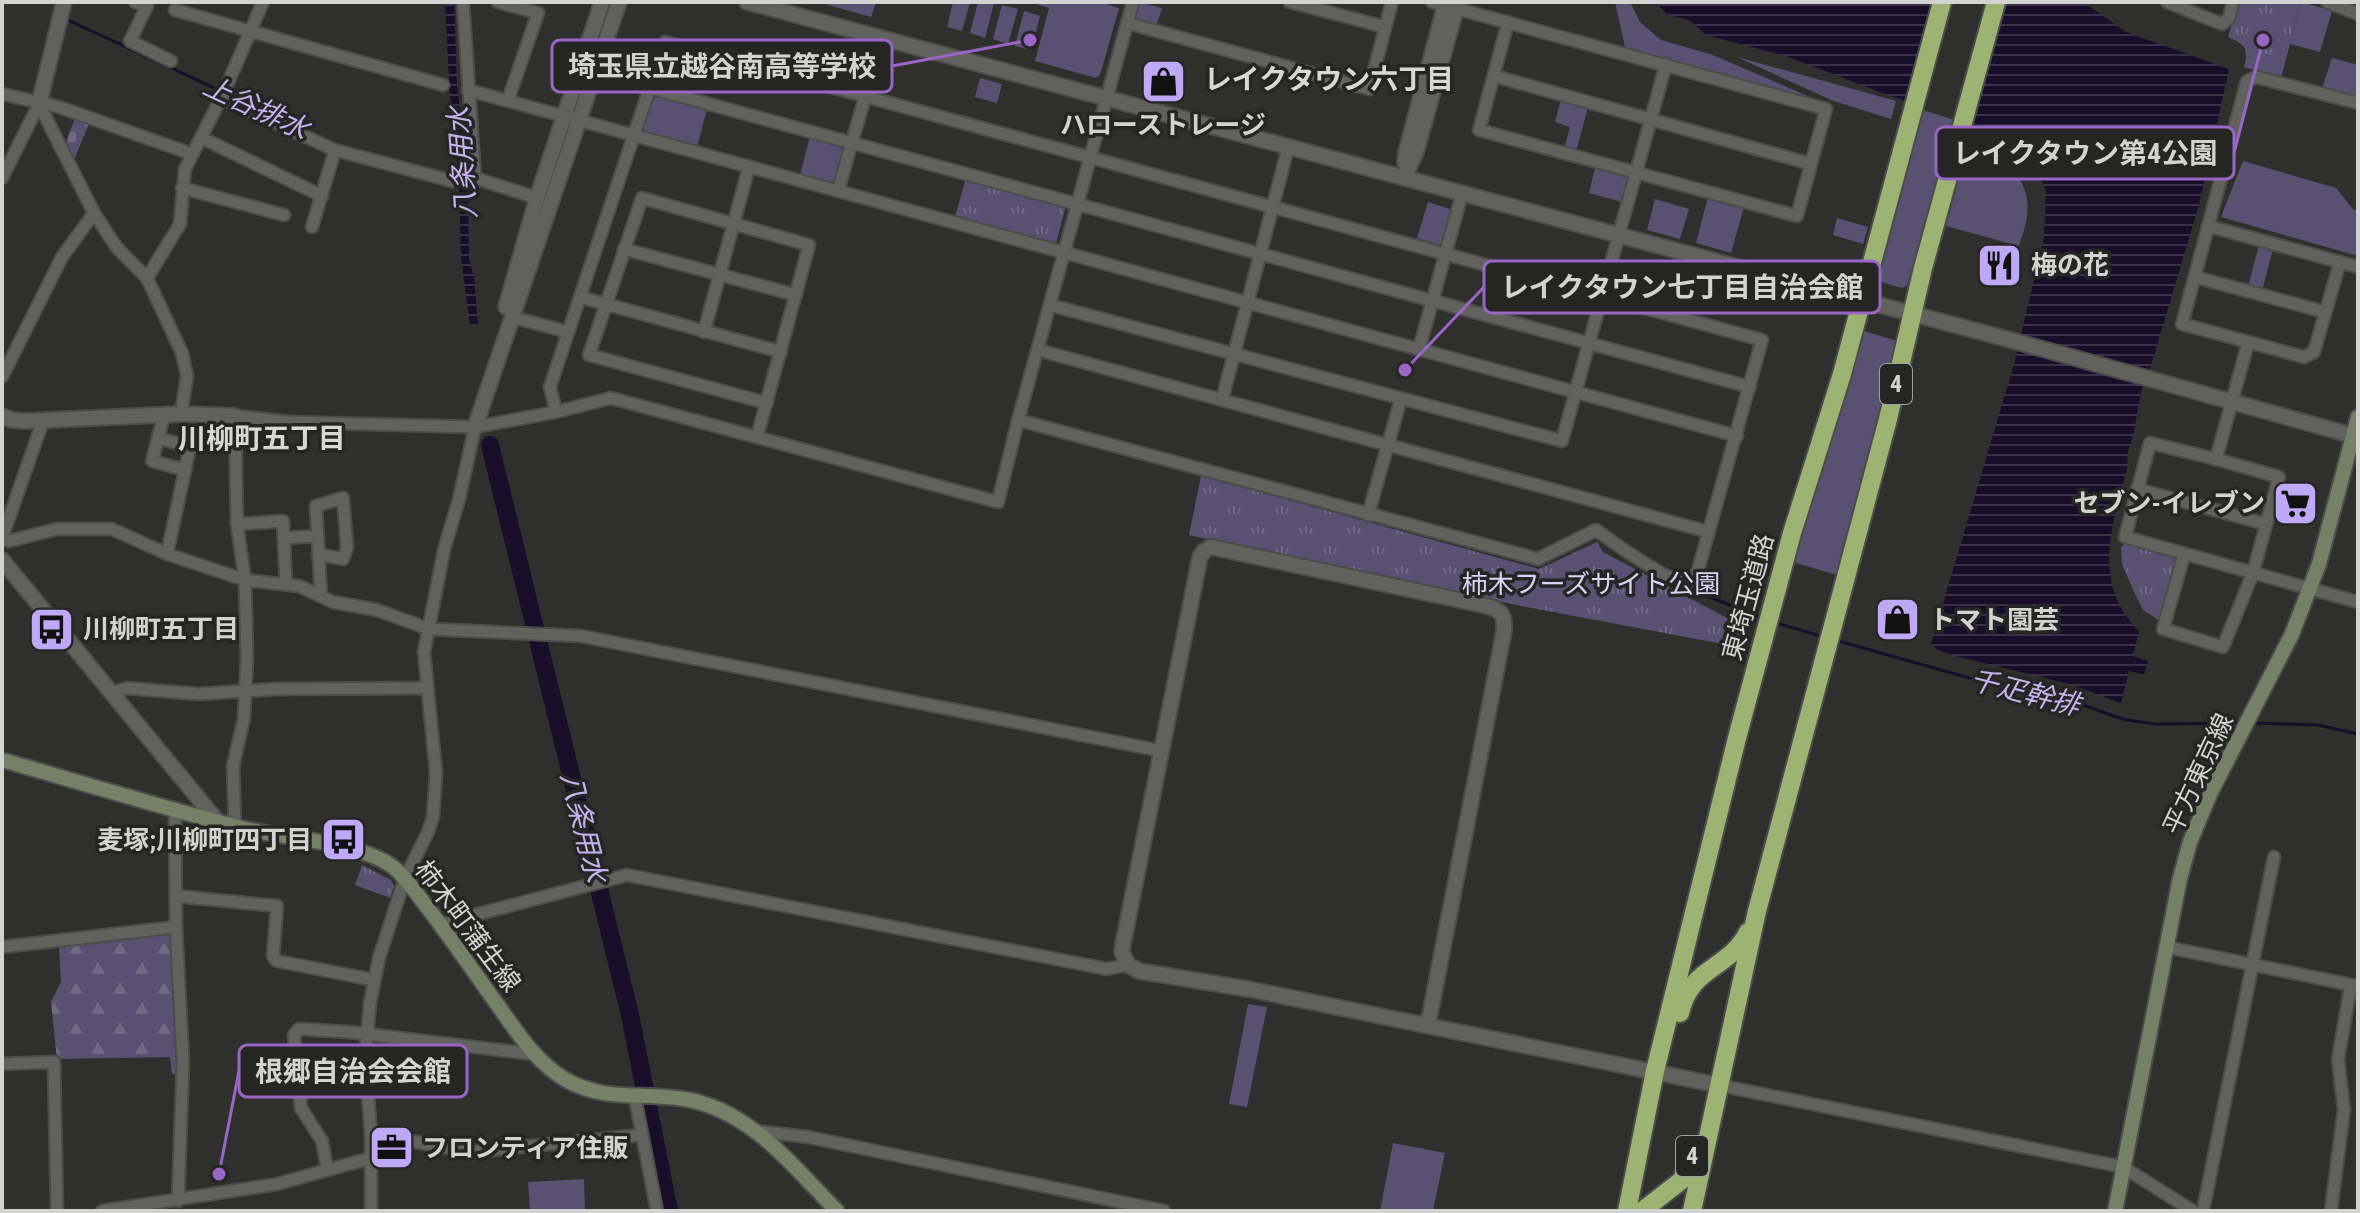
<svg xmlns="http://www.w3.org/2000/svg" width="2360" height="1213" font-family="'Roboto Condensed','Noto Sans JP',sans-serif">
<style>
.grass{fill:#595171}
.forest{fill:url(#forest-firs)}
.cemetery{fill:url(#cemetery-stones)}
.park{fill:url(#park-tufts)}
.water{fill:url(#water-rules)}
.pier{fill:#2f302d}
.lines{fill:none;stroke-linecap:round;stroke-linejoin:round}
.stream{stroke:#170f2a;stroke-width:3}
.river{stroke:#170f2a;stroke-width:18}
.minor-casing{stroke:#4c4c4a;stroke-width:15}
.tertiary-casing{stroke:#4c4c4a;stroke-width:18}
.secondary-casing{stroke:#4c4c4a;stroke-width:18}
.trunk-casing{stroke:#4c4c4a;stroke-width:22}
.minor{stroke:#61625e;stroke-width:11}
.tertiary{stroke:#61625e;stroke-width:14}
.secondary{stroke:#778066;stroke-width:14}
.trunk{stroke:#9cb373;stroke-width:18}
.labels{text-anchor:middle;stroke-width:7;stroke-linejoin:round;paint-order:stroke}
.shield{fill:#252623;stroke:#9f9f9d;stroke-width:2}
.shield-label{font-size:24px;font-weight:bold;fill:#d3d3d1}
.poi-label{font-size:26px;font-weight:bold;fill:#d3d3d1;stroke:#252623;text-anchor:start}
.park-label{font-size:26px;fill:#dbd3f7;stroke:#252623}
.street-label{font-size:26px;fill:#d3d3d1;stroke:#252623}
.neighbourhood-label{font-size:28px;font-weight:bold;fill:#d7d9d5;stroke:#252623}
.water-label{font-size:28px;font-style:italic;fill:#c2b3ee;stroke:#252623}
.leader{fill:none;stroke:#9a66c5;stroke-width:3}
.callout-dot{fill:#9a66c5;stroke:#252623;stroke-width:3}
.callout{fill:#252623;stroke:#9a66c5;stroke-width:3}
.callout-label{font-size:28px;text-anchor:middle;font-weight:bold;fill:#d3d3d1}
</style>
<defs>
<pattern id="forest-firs" width="22" height="20" patternUnits="userSpaceOnUse" patternTransform="scale(2)"><rect width="22" height="20" fill="#595171"/><path d="M5 1l3.5 6h-7zM16 11l3.5 6h-7z" fill="#706984"/></pattern>
<pattern id="cemetery-stones" width="16" height="16" patternUnits="userSpaceOnUse" patternTransform="scale(2)"><rect width="16" height="16" fill="#595171"/><path d="M2 7V4a2 2 0 0 1 4 0v3zM10 15v-3a2 2 0 0 1 4 0v3z" fill="#706984"/></pattern>
<pattern id="park-tufts" width="24" height="20" patternUnits="userSpaceOnUse" patternTransform="scale(2)"><rect width="24" height="20" fill="#595171"/><path d="M3 7l-1-3M5 7V3M7 7l1-3M15 17l-1-3M17 17v-4M19 17l1-3" fill="none" stroke="#706984"/></pattern>
<pattern id="water-rules" width="6" height="5" patternUnits="userSpaceOnUse" patternTransform="scale(2)"><rect width="6" height="5" fill="#170f2a"/><path d="M0 2.5h6" fill="none" stroke="#383148"/></pattern>
</defs>
<rect width="100%" height="100%" fill="#2f302d"/>
<g class="grass">
<path d="M818,2h58l-5,15z"/>
<path d="M953,2h17l-8,29 -15,-4z"/>
<path d="M978,2l16,1 -9,35 -15,-5z"/>
<path d="M1030,2h76v2l13,4 -19,67 -4,3 -61,-17 14,-53z"/>
<path d="M1138,2l24,6 -6,19 -19,-5 -4,-5z"/>
<path d="M1615,2h15l10,20 21,18 52,15 106,46 -166,-44 -28,-10z"/>
<path d="M2301,2l31,9 -12,41 -30,-8z"/>
<path d="M1002,5l16,4 -10,35 -15,-5z"/>
<path d="M1024,11l16,5 -9,34 -16,-4z"/>
<path d="M1737,57l159,44 -5,18 -60,-19z"/>
<path d="M2332,58l26,7v33l-36,-10z"/>
<path d="M980,78l22,6 -5,19 -22,-6z"/>
<path d="M659,96l48,13 -10,38 -51,-14 -3,-6 9,-27z"/>
<path d="M1561,99l27,8 -12,45 -12,-3 6,-22 -15,-5z"/>
<path d="M1919,108l39,11 -51,166 -5,3 -24,-7 -2,-9z"/>
<path d="M810,137l30,8 4,7 -7,28 -6,3 -31,-8z"/>
<path d="M1969,141c30,12 64,37 58,74 -1,11 -5,21 -8,31l-73,-20z"/>
<path d="M2243,161l93,27 17,21 5,2v45l-137,-39z"/>
<path d="M1595,168l31,8 2,5 -6,21 -33,-9z"/>
<path d="M1708,197l36,10 -13,46 -35,-10z"/>
<path d="M1655,199l34,10 -9,30 -33,-9z"/>
<path d="M1428,202l25,8 -11,36 -25,-8z"/>
<path d="M1837,218l31,9 -5,17 -30,-9z"/>
<path d="M2259,245l14,4 -11,42 -14,-4z"/>
<path d="M1864,331l33,10 -4,29 -56,205 -44,-13z"/>
<path d="M1248,1004l19,3 -20,100 -18,-3z"/>
<path d="M1393,1143l52,10 -12,58h-53z"/>
<path d="M584,1179l1,30 -55,2 -2,-29z"/>
</g>
<path class="forest" d="M173,932l6,142h-7l-2,-17 -113,2 -6,-57 10,-20 -2,-33 3,-6z"/>
<path class="cemetery" d="M75,118l15,4 -17,40 -8,-17z"/>
<g class="park">
<path d="M2238,2h63l-20,76 -37,-11c5,-18 1,-23 -16,-30z"/>
<path d="M966,178l100,27 -10,39 -101,-27z"/>
<path d="M1201,476l338,93 58,-27 6,10 141,75 -5,20 -218,-41 -332,-71z"/>
<path d="M2126,543l50,16 -16,62 -17,-11 -8,-16 -13,-30 -1,-17z"/>
<path d="M362,865l29,15 3,6 -4,12 -35,-13z"/>
</g>
<g class="water">
<path d="M445,2h9l3,82 11,101 1,74 5,18 4,48h-8l-9,-67 -2,-76 -9,-82z"/>
<path d="M1655,2h423l8,2 40,28 103,37 -30,136 -49,164 -3,1c-6,19 -9,37 -12,57 -2,14 -10,24 -7,38 -15,57 -38,118 11,166l-6,25 15,5 -4,14 -15,-4 -8,32 -52,-19 -118,-29 -13,-5 -7,-6 83,-280 30,-127 2,-45 -5,-14 -8,-14 -18,-17 -29,-20 -96,-31 -104,-40 -80,-21 -17,-15 -21,-5z"/>
</g>
<path class="pier" d="M1932,2h74l-33,124 -69,-22z"/>
<g class="lines">
<g class="stream">
<path d="M70,21l267,124 29,7"/>
<path d="M1702,594l60,24"/>
<path d="M1773,622l51,15"/>
<path d="M1835,640l152,43 57,8 78,28 33,5 84,-1"/>
<path d="M2251,723l67,2 40,9"/>
</g>
<path class="river" d="M490,445l140,570 39,196"/>
<defs>
<g id="minor">
<path d="M135,2l12,4 -17,35 41,20"/>
<path d="M463,2l12,176 62,20"/>
<path d="M498,2l40,11 -30,87"/>
<path d="M1290,2l95,25"/>
<path d="M1432,2l394,107 -29,107 -318,-86 29,-108"/>
<path d="M2167,2l55,22 7,-6 4,-16"/>
<path d="M2327,2l31,12"/>
<path d="M175,10l268,75"/>
<path d="M1127,23l242,66 23,-87"/>
<path d="M1494,76l317,88"/>
<path d="M650,88l1100,299"/>
<path d="M468,90l1269,346"/>
<path d="M2,94l57,13 133,47"/>
<path d="M221,98l114,52 117,31"/>
<path d="M39,104l55,109 23,35 30,30 35,75 5,23 -6,38"/>
<path d="M202,138l120,58"/>
<path d="M2,178l37,-74"/>
<path d="M182,188l102,27"/>
<path d="M838,191l44,-153"/>
<path d="M2208,226l150,41"/>
<path d="M312,227l23,-77"/>
<path d="M624,249l172,46"/>
<path d="M2340,262l-26,90 -10,5 -122,-33 65,-243 9,-4 102,26"/>
<path d="M2195,277l130,35"/>
<path d="M147,278l33,-54 5,-55 40,-79 38,-88"/>
<path d="M580,297l201,55"/>
<path d="M1050,305l512,136 104,-377"/>
<path d="M512,317l56,15"/>
<path d="M704,332l45,-165"/>
<path d="M2248,343l-32,116 -66,-16 -25,94 233,65"/>
<path d="M1419,349l43,-155"/>
<path d="M1038,350l671,182"/>
<path d="M2,377l60,-120 32,-44"/>
<path d="M1222,400l66,-252"/>
<path d="M556,412l-6,-25 115,-345 1097,298 -67,241 -4,3c-20,0 -77,-41 -95,-54l-58,29 -520,-139"/>
<path d="M164,415l-12,46 33,9"/>
<path d="M757,437l52,-192 -167,-47 -53,157 178,48"/>
<path d="M158,438l32,9 -23,107"/>
<path d="M2137,489l129,35"/>
<path d="M1368,515l33,-116"/>
<path d="M237,524l46,-3 3,63"/>
<path d="M2,538l7,3 48,-12h55l55,25 78,26 54,6 34,16 44,8 52,19 152,7 581,115"/>
<path d="M2,538l41,-117"/>
<path d="M284,538l33,-2"/>
<path d="M318,554l25,5 4,-11 -4,-50 -27,8 5,90"/>
<path d="M2184,555l-21,74 60,18 30,-74 26,-96 -63,-18"/>
<path d="M111,693l16,-5 72,6 77,-5 151,-1"/>
<path d="M175,810l1,117 7,135 -5,139"/>
<path d="M235,827l-2,-61 11,-48 3,-61 -2,-77 -8,-56 -2,-108 54,6 186,5 81,-15 55,-14 387,104 20,-82 115,-418"/>
<path d="M176,896l101,10 -4,50 4,5 97,19"/>
<path d="M440,924l187,-49 480,94 21,-4"/>
<path d="M2,947l174,-20"/>
<path d="M2166,947l191,39"/>
<path d="M2,1064l52,-2 3,149"/>
<path d="M1718,1085l405,82 70,44"/>
<path d="M635,1098l22,113"/>
<path d="M756,1131l52,6 356,74"/>
<path d="M371,1134l100,18 170,-17"/>
<path d="M327,1168l-5,-27 -21,-33 -7,-73 5,-6 50,3 184,22"/>
<path d="M102,1211l175,-27 94,-26"/>
<path d="M371,1211v-77l-6,-76 5,-55 9,-45 26,-80 23,-46 5,-15 3,-44 -12,-121 20,-102 15,-51 16,-72"/>
<path d="M2203,1211l71,-354"/>
<path d="M2331,1211l13,-102 -6,-50 13,-74"/>
</g>
<g id="tertiary">
<path d="M747,2l1260,337 351,98"/>
<path d="M39,104l25,-102"/>
<path d="M1405,162l1,-10 40,-150"/>
<path d="M1404,178l12,-26 42,-150"/>
<path d="M506,307l31,-109 65,-196"/>
<path d="M2,416l10,4 15,1 154,-7 54,2"/>
<path d="M475,427l144,-425"/>
<path d="M2,560l216,262"/>
<path d="M1428,1025l76,-394c1,-15 -2,-21 -17,-25l-276,-59 -7,4 -4,6 -77,387 -1,8 6,13 11,6 109,18 470,96"/>
</g>
<g id="secondary">
<path d="M2,760c77,22 155,46 232,66 46,13 120,14 158,40 14,11 24,27 35,41 23,30 45,62 67,93 22,30 40,61 72,80 40,22 76,12 118,19 65,10 109,67 153,112"/>
<path d="M2115,1211l65,-333 10,-36 20,-48 82,-160 27,-70 39,-147"/>
</g>
<g id="trunk">
<path d="M1680,1013c11,-48 48,-42 68,-81"/>
<path d="M1627,1211l28,-140 82,-333 55,-205 50,-159 100,-372"/>
<path d="M1642,1211l40,-31 12,-30"/>
<path d="M1692,1211l65,-300 131,-492 35,-151 73,-266"/>
</g>
</defs>
<use href="#minor" class="minor-casing"/>
<use href="#tertiary" class="tertiary-casing"/>
<use href="#secondary" class="secondary-casing"/>
<use href="#trunk" class="trunk-casing"/>
<use href="#minor" class="minor"/>
<use href="#tertiary" class="tertiary"/>
<use href="#secondary" class="secondary"/>
<use href="#trunk" class="trunk"/>
</g>
<defs>
<symbol id="shop-square" viewBox="-11 -11 22 22"><rect x="-9" y="-9" width="18" height="18" rx="4" fill="#bda9f5" stroke="#252623"/><path d="M-5-2.5h2.3a2.7 3.5 0 0 1 5.4 0H5L5.5 6h-11ZM-1.5-2.5h3a1.5 2.3 0 0 0-3 0Z" fill="#111"/></symbol>
<symbol id="restaurant-square" viewBox="-11 -11 22 22"><rect x="-9" y="-9" width="18" height="18" rx="4" fill="#bda9f5" stroke="#252623"/><path d="M-5-6h1v4h1v-4h1v4h1v-4h1v5L-1.5 .5V6h-2V.5L-5-1ZM5-6V6H3V1.5H1.5Q1.5-4 5-6Z" fill="#111"/></symbol>
<symbol id="supermarket-square" viewBox="-11 -11 22 22"><rect x="-9" y="-9" width="18" height="18" rx="4" fill="#bda9f5" stroke="#252623"/><path d="M-6-5.5h2.5l.6 2H6L4.5 2H-2.5L-4.4-4H-6ZM-1.5 3.2a1.3 1.3 0 1 0 .1 0ZM3 3.2a1.3 1.3 0 1 0 .1 0Z" fill="#111"/></symbol>
<symbol id="bus-square" viewBox="-11 -11 22 22"><rect x="-9" y="-9" width="18" height="18" rx="4" fill="#bda9f5" stroke="#252623"/><path d="M-5-6H5V4H4V6H2V4H-2V6H-4V4H-5ZM-3.5-4V0h7V-4ZM-3.5 1.2v1.5H-2V1.2ZM2 1.2v1.5H3.5V1.2Z" fill="#111"/></symbol>
<symbol id="office-square" viewBox="-11 -11 22 22"><rect x="-9" y="-9" width="18" height="18" rx="4" fill="#bda9f5" stroke="#252623"/><path d="M-6-3h4V-5.5h4V-3h4V5H-6ZM-1-4.5V-3h2v-1.5ZM-6 0V1H6V0Z" fill="#111"/></symbol>
</defs>
<g fill-rule="evenodd">
<use href="#shop-square" x="1138" y="56" width="51" height="51"/>
<use href="#restaurant-square" x="1974" y="240" width="51" height="51"/>
<use href="#supermarket-square" x="2270" y="478" width="51" height="51"/>
<use href="#shop-square" x="1872" y="594" width="51" height="51"/>
<use href="#bus-square" x="26" y="604" width="51" height="51"/>
<use href="#bus-square" x="318" y="814" width="51" height="51"/>
<use href="#office-square" x="366" y="1122" width="51" height="51"/>
</g>
<g class="labels">
<g class="shield">
<rect x="1880" y="364" width="32" height="40" rx="6"/>
<rect x="1676" y="1136" width="32" height="40" rx="6"/>
</g>
<g class="shield-label">
<text x="1896" y="392">4</text>
<text x="1692" y="1164">4</text>
</g>
<g class="poi-label">
<text x="1163" y="134" text-anchor="middle">ハローストレージ</text>
<text x="2031" y="274">梅の花</text>
<text x="2265" y="512" text-anchor="end">セブン-イレブン</text>
<text x="1929" y="629">トマト園芸</text>
<text x="83" y="638">川柳町五丁目</text>
<text x="312" y="849" text-anchor="end">麦塚;川柳町四丁目</text>
<text x="422" y="1157">フロンティア住販</text>
</g>
<g class="park-label">
<text x="1591" y="593">柿木フーズサイト公園</text>
</g>
<g class="street-label">
<text transform="translate(1748 597) rotate(-75)" y="9">東埼玉道路</text>
<text transform="translate(2198 774) rotate(-65)" y="9">平方東京線</text>
<text transform="translate(468 926) rotate(53)" y="9">柿木町蒲生線</text>
</g>
<g class="neighbourhood-label">
<text x="1329" y="89">レイクタウン六丁目</text>
<text x="262" y="448">川柳町五丁目</text>
</g>
<g class="water-label">
<text transform="translate(256 107) rotate(25)" y="10">上谷排水</text>
<text transform="translate(462 163) rotate(-94)" y="10">八条用水</text>
<text transform="translate(2025 692) rotate(14)" y="10">千疋幹排</text>
<text transform="translate(584 827) rotate(76)" y="10">八条用水</text>
</g>
</g>
<path class="leader" d="M1030 40L892 66M2263 40L2234 153M1405 370L1484 287M219 1174L239 1071"/>
<g class="callout-dot">
<circle cx="1030" cy="40" r="8"/>
<circle cx="2263" cy="40" r="8"/>
<circle cx="1405" cy="370" r="8"/>
<circle cx="219" cy="1174" r="8"/>
</g>
<g class="callout">
<rect x="552" y="40" width="340" height="52" rx="8"/>
<rect x="1936" y="127" width="298" height="52" rx="8"/>
<rect x="1484" y="261" width="396" height="52" rx="8"/>
<rect x="239" y="1045" width="228" height="52" rx="8"/>
</g>
<g class="callout-label">
<text x="722" y="76">埼玉県立越谷南高等学校</text>
<text x="2085" y="163">レイクタウン第4公園</text>
<text x="1682" y="297">レイクタウン七丁目自治会館</text>
<text x="353" y="1081">根郷自治会会館</text>
</g>
<rect width="2360" height="1213" fill="none" stroke="#d3d3d1" stroke-width="8"/>
</svg>
